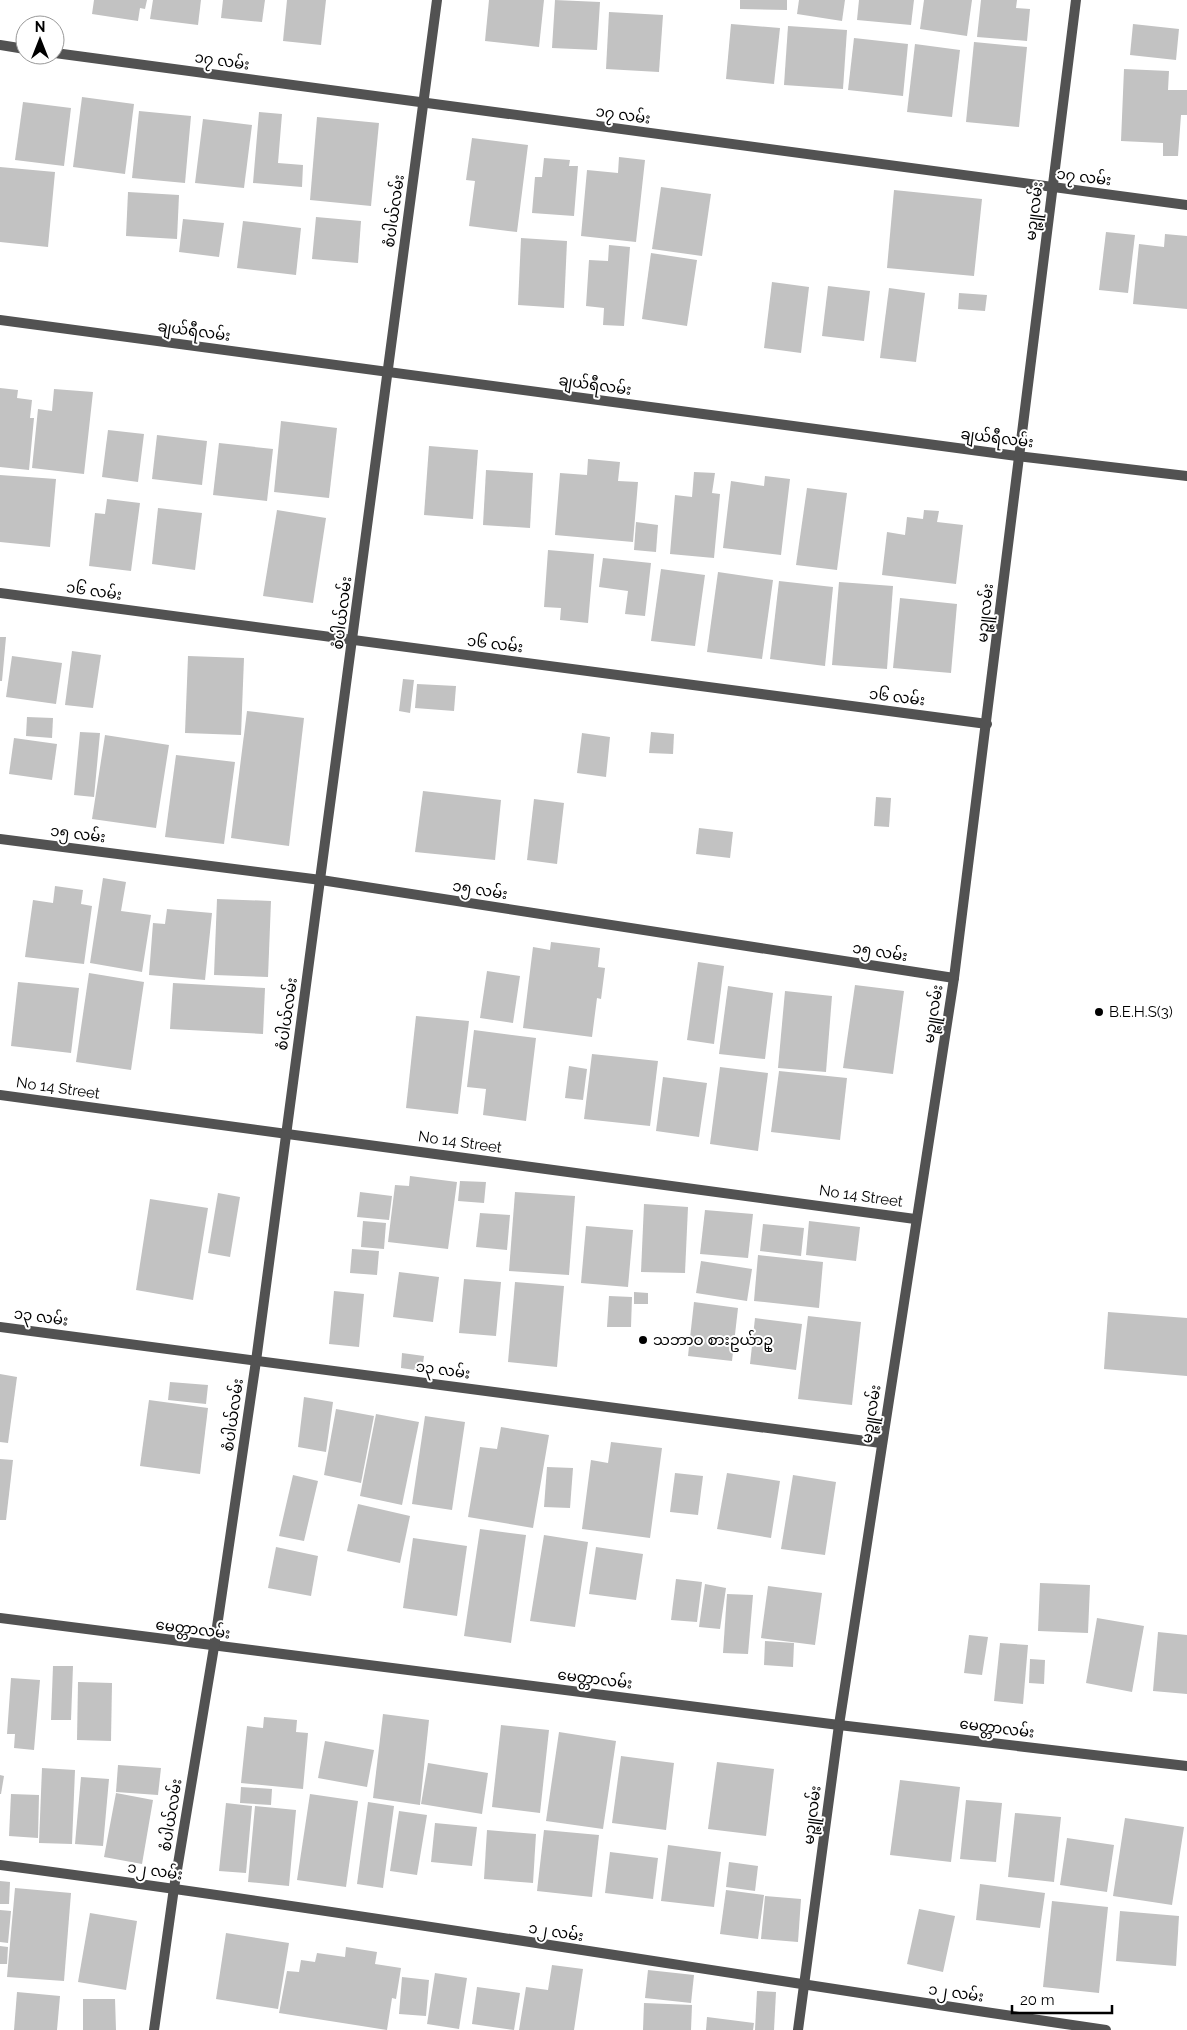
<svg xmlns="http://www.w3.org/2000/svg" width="1187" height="2030" font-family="Raleway,'Noto Sans Myanmar',sans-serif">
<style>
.building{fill:#c2c2c2}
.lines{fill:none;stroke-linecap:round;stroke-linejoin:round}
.minor{stroke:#525252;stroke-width:10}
.poi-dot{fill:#000;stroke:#fff;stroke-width:2}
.labels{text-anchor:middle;stroke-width:4;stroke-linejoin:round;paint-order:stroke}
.street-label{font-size:15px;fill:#000;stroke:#fff}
.poi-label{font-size:15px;fill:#000;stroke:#fff;text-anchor:start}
</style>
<rect width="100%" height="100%" fill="#fff"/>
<g class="building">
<path d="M94,0h53l-2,9 -5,-1 -2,13 -46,-7z"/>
<path d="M153,0h48l-3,25 -48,-6z"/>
<path d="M223,0h42l-3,22 -41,-4z"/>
<path d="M287,0h39l-5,45 -38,-4z"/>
<path d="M489,0h55l-5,47 -54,-6z"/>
<path d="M555,0l45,2 -3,48 -45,-2z"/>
<path d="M740,0h47v10l-47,-1z"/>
<path d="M799,0h46l-3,21 -45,-7z"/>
<path d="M859,0h55l-3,25 -54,-5z"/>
<path d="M924,0h48l-5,36 -47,-7z"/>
<path d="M981,0h36l-1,8 14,1 -3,32 -50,-4z"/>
<path d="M609,12l54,3 -4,57 -53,-3z"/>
<path d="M731,24l49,4 -6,56 -48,-5z"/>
<path d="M1133,24l46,5 -3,31 -46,-5z"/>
<path d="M788,26l59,4 -4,59 -59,-4z"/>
<path d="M854,38l54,6 -5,52 -55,-6z"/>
<path d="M974,42l53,5 -8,80 -53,-5z"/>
<path d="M915,44l45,6 -8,67 -45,-5z"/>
<path d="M1124,69l45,2 -1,19h19v25h-6l-3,41h-15v-13l-42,-2z"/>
<path d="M82,97l52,7 -9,70 -52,-7z"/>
<path d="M23,102l48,6 -7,58 -49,-6z"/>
<path d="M139,111l52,5 -6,67 -53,-5z"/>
<path d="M259,112l23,2 -4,49 25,2 -1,22 -49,-4z"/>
<path d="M317,117l62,6 -8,83 -61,-6z"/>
<path d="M203,119l49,6 -8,63 -49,-5z"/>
<path d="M472,138l56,7 -11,87 -48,-6 6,-45 -9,-1z"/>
<path d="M619,157l26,3 -9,82 -55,-6 6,-66 31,3z"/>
<path d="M544,158l26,2 -1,6h9l-4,50 -42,-3 3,-36h7z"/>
<path d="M0,167l55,5 -7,75 -48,-5z"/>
<path d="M661,187l50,7 -9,62 -50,-7z"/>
<path d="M894,190l88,9 -8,77 -87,-8z"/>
<path d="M128,192l51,3 -2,44 -51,-3z"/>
<path d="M316,217l45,4 -3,42 -46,-4z"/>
<path d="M183,219l41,4 -5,34 -40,-5z"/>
<path d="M243,221l58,7 -5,47 -59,-7z"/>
<path d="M1106,232l29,3 -7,58 -29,-3z"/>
<path d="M1165,234l22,2v73l-54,-5 6,-60 25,3z"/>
<path d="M521,238l46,3 -3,67 -46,-3z"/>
<path d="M609,245l21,2 -6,79 -21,-1 1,-17 -18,-2 3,-46 19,1z"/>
<path d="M651,253l46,7 -10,66 -45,-7z"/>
<path d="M772,282l37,5 -8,66 -37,-5z"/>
<path d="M828,286l42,5 -6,50 -42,-5z"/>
<path d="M889,288l36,5 -9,69 -36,-4z"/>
<path d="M959,293l28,2 -2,16 -27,-2z"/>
<path d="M0,388l18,2 -1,8 15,2 -2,18h4l-5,52 -29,-3z"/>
<path d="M54,389l39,3 -9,82 -52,-6 6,-59 14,2z"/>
<path d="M281,421l56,7 -8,70 -55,-6z"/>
<path d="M108,430l36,4 -6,48 -36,-5z"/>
<path d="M157,435l50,6 -5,44 -50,-6z"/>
<path d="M219,443l54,6 -6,52 -54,-6z"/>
<path d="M429,446l49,4 -5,69 -49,-4z"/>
<path d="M588,459l32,3 -2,19 20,1 -5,60 -78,-7 5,-62 27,2z"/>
<path d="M486,470l47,3 -3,55 -47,-3z"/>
<path d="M694,472l21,1 -3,20 8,1 -6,64 -44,-4 5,-59 17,2z"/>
<path d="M0,475l56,4 -6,68 -50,-5z"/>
<path d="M765,476l25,3 -9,76 -58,-7 8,-67 33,5z"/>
<path d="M807,488l40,5 -10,77 -41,-5z"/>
<path d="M107,499l33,4 -9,68 -42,-5 6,-53 10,1z"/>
<path d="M158,508l44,5 -7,57 -43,-6z"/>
<path d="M277,510l49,8 -13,85 -50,-7z"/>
<path d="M924,510l15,1 -2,11 26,3 -7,59 -74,-9 5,-43 18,3 2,-18 16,2z"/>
<path d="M636,522l22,3 -2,27 -22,-2z"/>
<path d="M548,550l46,4 -6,69 -28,-3 1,-12 -17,-1z"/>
<path d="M603,558l48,5 -6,53 -20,-2 3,-23 -29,-4z"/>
<path d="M661,569l44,6 -10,71 -44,-5z"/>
<path d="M718,572l55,8 -11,79 -55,-7z"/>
<path d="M779,581l54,6 -8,79 -55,-7z"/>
<path d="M839,582l54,4 -6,83 -55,-4z"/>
<path d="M900,598l57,6 -6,69 -58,-5z"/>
<path d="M0,637h6l-4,44h-2z"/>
<path d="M72,651l29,4 -8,53 -28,-3z"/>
<path d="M12,656l50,7 -6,41 -50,-7z"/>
<path d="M188,656l56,2 -3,77 -56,-2z"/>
<path d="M403,679l11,1 -4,33 -11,-2z"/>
<path d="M417,684l39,2 -2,25 -39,-3z"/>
<path d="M247,711l57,7 -15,128 -58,-8z"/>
<path d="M27,717l26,1 -1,20 -26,-2z"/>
<path d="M80,732l20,1 -6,64 -20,-2z"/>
<path d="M651,732l23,2 -1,20 -24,-1z"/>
<path d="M582,733l28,4 -4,40 -29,-4z"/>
<path d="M105,735l64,10 -13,83 -64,-9z"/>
<path d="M14,738l43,6 -5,36 -43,-6z"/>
<path d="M176,755l59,7 -11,82 -59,-7z"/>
<path d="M423,791l78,9 -6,60 -80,-8z"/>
<path d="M876,797l15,1 -2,29 -15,-1z"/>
<path d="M534,799l30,4 -7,61 -30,-4z"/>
<path d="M699,828l34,4 -3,26 -34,-4z"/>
<path d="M103,878l23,4 -5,29 30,4 -9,57 -52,-9z"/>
<path d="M55,886l28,4 -2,14 11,2 -8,58 -59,-7 8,-57 20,3z"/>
<path d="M217,899l54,2 -3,76 -54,-2z"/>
<path d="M167,909l45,4 -7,67 -56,-5 4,-52 12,1z"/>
<path d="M551,942l49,6 -2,19 7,1 -4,31 -4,-1 -5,39 -69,-9 10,-81 17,3z"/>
<path d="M698,962l26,4 -10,78 -27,-4z"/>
<path d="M487,971l33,5 -7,47 -33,-5z"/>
<path d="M89,973l55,9 -13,88 -55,-8z"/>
<path d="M18,982l61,6 -8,65 -60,-7z"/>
<path d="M173,983l92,5 -2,46 -93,-5z"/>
<path d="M855,985l49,6 -11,83 -50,-6z"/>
<path d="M728,986l45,7 -8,66 -46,-5z"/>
<path d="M785,991l47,5 -6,76 -48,-4z"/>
<path d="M416,1016l53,5 -11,93 -52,-6z"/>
<path d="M474,1030l62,8 -10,83 -43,-6 3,-26 -19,-2z"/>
<path d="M592,1054l66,7 -8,65 -66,-7z"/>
<path d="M569,1066l18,3 -4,31 -18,-2z"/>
<path d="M720,1067l48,6 -10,78 -48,-7z"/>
<path d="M779,1071l68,7 -7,62 -69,-8z"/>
<path d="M663,1077l44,6 -8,54 -43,-6z"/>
<path d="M410,1176l47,6 -9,67 -60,-7 7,-57 14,1z"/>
<path d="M460,1181l26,1 -2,21 -26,-2z"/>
<path d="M360,1192l32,4 -3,24 -32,-3z"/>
<path d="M515,1192l60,4 -6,79 -60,-4z"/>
<path d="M218,1193l22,4 -10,60 -22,-4z"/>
<path d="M150,1199l58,9 -15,92 -57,-10z"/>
<path d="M644,1204l44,3 -3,66 -44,-1z"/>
<path d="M705,1210l48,4 -5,44 -48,-4z"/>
<path d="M480,1213l30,2 -3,35 -31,-3z"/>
<path d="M363,1221l23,2 -2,26 -23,-2z"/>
<path d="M809,1221l51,6 -4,34 -50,-6z"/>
<path d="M763,1224l41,4 -3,28 -41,-5z"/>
<path d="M586,1226l47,4 -5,57 -47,-4z"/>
<path d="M352,1249l27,2 -2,24 -27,-2z"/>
<path d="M758,1255l65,7 -4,46 -65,-7z"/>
<path d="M701,1261l51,8 -5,32 -51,-8z"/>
<path d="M399,1272l40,5 -6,45 -40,-5z"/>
<path d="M464,1279l37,3 -5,54 -37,-3z"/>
<path d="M515,1282l49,4 -7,81 -49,-5z"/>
<path d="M334,1291l30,3 -5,53 -30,-3z"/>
<path d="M634,1292l14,1v11h-14z"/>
<path d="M609,1296l23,1 -1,30h-24z"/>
<path d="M694,1302l44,6 -6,53 -44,-5z"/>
<path d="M1108,1312l79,6v58l-83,-7z"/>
<path d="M808,1316l53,6 -9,83 -54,-6z"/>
<path d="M755,1318l47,6 -6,46 -46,-6z"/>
<path d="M402,1353l22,3 -2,15 -21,-3z"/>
<path d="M0,1374l17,3 -9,66 -8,-1z"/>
<path d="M170,1382l38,3 -2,19 -38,-4z"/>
<path d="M304,1397l29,5 -7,50 -28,-5z"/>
<path d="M149,1400l59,8 -8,66 -60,-8z"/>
<path d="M336,1409l38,7 -13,67 -37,-8z"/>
<path d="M376,1414l43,8 -17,83 -42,-9z"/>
<path d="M425,1416l40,6 -13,88 -40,-6z"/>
<path d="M501,1427l48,8 -16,93 -65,-11 12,-70 17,2z"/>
<path d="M611,1442l51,6 -12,90 -68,-9 9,-69 17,3z"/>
<path d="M0,1459l13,1 -7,60h-6z"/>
<path d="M547,1467l26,1 -3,40 -26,-1z"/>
<path d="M675,1473l28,3 -5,39 -28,-3z"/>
<path d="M727,1473l53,8 -9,57 -54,-9z"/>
<path d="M293,1475l25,6 -14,60 -25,-5z"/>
<path d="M793,1475l43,7 -11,73 -44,-6z"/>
<path d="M358,1504l52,12 -10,47 -53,-12z"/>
<path d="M480,1529l46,6 -15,108 -47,-7z"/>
<path d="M544,1535l44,7 -13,85 -45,-6z"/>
<path d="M413,1538l54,8 -10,70 -54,-8z"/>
<path d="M276,1547l42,9 -7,40 -43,-8z"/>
<path d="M596,1547l47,7 -7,46 -47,-6z"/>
<path d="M676,1579l26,3 -5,40 -26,-2z"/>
<path d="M1040,1583l50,2 -2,48 -50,-2z"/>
<path d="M705,1584l21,4 -6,41 -21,-2z"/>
<path d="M768,1586l54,7 -7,52 -54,-7z"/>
<path d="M727,1594l26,1 -5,59 -25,-1z"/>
<path d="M1097,1618l47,8 -12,66 -46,-9z"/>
<path d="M1158,1632l29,3v59l-34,-3z"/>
<path d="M969,1635l19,2 -6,38 -18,-2z"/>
<path d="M765,1641l29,2 -1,24 -29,-2z"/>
<path d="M1000,1643l28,2 -5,59 -29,-3z"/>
<path d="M1030,1659l15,1 -1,24 -15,-1z"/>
<path d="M53,1666h20l-2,54h-20z"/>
<path d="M11,1678l29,2 -6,70 -20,-2 1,-14h-8z"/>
<path d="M78,1682l34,1 -1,58 -34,-1z"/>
<path d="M383,1714l46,6 -9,85 -47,-7z"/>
<path d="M264,1717l33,3 -1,12 12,1 -5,56 -62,-6 6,-57 16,2z"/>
<path d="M501,1725l48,5 -9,83 -48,-6z"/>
<path d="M559,1732l57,9 -13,88 -57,-8z"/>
<path d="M325,1741l49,9 -7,37 -49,-9z"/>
<path d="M621,1756l53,7 -8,67 -54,-7z"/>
<path d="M717,1762l57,7 -8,67 -58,-7z"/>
<path d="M428,1763l60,10 -6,41 -61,-10z"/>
<path d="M118,1765l43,3 -3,27 -42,-3z"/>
<path d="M42,1768l33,2 -3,74 -33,-1z"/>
<path d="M0,1775l4,1 -3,18h-1z"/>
<path d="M81,1777l28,2 -6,67 -28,-2z"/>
<path d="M900,1780l60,7 -9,75 -61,-7z"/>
<path d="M241,1787l31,2 -1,16 -31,-2z"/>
<path d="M116,1793l37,7 -11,64 -38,-7z"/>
<path d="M11,1794l28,1 -1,43 -29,-2z"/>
<path d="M310,1794l48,7 -12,86 -49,-7z"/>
<path d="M966,1800l36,3 -6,59 -36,-3z"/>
<path d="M368,1802l26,4 -11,82 -26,-4z"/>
<path d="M226,1803l26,3 -6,67 -27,-2z"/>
<path d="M255,1806l41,4 -7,76 -41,-4z"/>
<path d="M399,1811l28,4 -10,60 -27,-4z"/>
<path d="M1015,1813l46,4 -7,65 -46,-5z"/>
<path d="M1125,1818l59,9 -12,78 -59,-9z"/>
<path d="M435,1823l42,4 -5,39 -41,-4z"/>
<path d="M487,1830l49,4 -3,49 -49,-4z"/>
<path d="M544,1830l55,5 -7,62 -55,-6z"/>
<path d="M1067,1838l47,7 -7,47 -47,-7z"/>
<path d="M668,1845l53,7 -7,55 -53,-6z"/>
<path d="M610,1852l48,6 -5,41 -48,-6z"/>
<path d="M729,1862l29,4 -3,25 -29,-4z"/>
<path d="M0,1881l10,1 -1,22h-9z"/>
<path d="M980,1884l65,9 -5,35 -64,-8z"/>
<path d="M15,1888l56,5 -7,88 -57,-4z"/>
<path d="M726,1890l38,5 -6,44 -38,-5z"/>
<path d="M765,1896l36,3 -3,43 -37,-3z"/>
<path d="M1052,1901l56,6 -9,86 -56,-6z"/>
<path d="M919,1909l36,7 -12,56 -36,-8z"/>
<path d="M0,1910l11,1 -3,32 -8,-1z"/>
<path d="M1120,1911l59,5 -3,50 -60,-5z"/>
<path d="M90,1913l47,8 -11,69 -48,-8z"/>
<path d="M226,1933l63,10 -11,66 -62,-10z"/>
<path d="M0,1946l8,1 -1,17h-7z"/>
<path d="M346,1947l31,5 -2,12 26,4 -5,31 -4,-1 -5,32 -108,-17 8,-42 12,1 2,-12 14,2 2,-9 28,4z"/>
<path d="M552,1965l31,4 -9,61h-55l7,-43 22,3z"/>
<path d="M648,1970l46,5 -3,28 -46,-5z"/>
<path d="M435,1973l32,5 -8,51 -32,-5z"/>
<path d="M402,1977l27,3 -3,36 -27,-2z"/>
<path d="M477,1987l43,6 -6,37 -42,-6z"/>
<path d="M757,1991l19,1 -2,38h-19z"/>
<path d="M17,1992l43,4 -3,34h-43z"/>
<path d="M83,1999h32l1,31h-33z"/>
<path d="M644,2003l48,2 -1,25h-48z"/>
<path d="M707,2017l47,6 -1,7h-47z"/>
</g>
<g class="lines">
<g class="minor">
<path d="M0,45l25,4"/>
<path d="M55,53l1132,152"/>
<path d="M0,320l1017,136 170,20"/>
<path d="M0,593l987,131"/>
<path d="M0,839l321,41 633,98"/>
<path d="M0,1095l915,124"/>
<path d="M0,1327l881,116"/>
<path d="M0,1618l839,107 348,41"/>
<path d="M0,1865c370,49 738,111 1106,165"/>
<path d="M154,2030l20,-142 40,-241 42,-286 181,-1361"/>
<path d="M798,2030l41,-305 115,-747 122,-978"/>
</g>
</g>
<g class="poi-dot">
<circle cx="1099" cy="1012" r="5"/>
<circle cx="643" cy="1340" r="5"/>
</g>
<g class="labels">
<g class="street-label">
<text transform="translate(222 61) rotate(8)" y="5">၁၇ လမ်း</text>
<text transform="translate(623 115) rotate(8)" y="5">၁၇ လမ်း</text>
<text transform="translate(1084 177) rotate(7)" y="5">၁၇ လမ်း</text>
<text transform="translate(394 211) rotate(-82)" y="5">စံပါယ်လမ်း</text>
<text transform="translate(1034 211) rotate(-83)" y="5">မဉ္ဇူလမ်း</text>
<text transform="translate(194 331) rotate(8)" y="5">ချယ်ရီလမ်း</text>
<text transform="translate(595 385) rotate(8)" y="5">ချယ်ရီလမ်း</text>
<text transform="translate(997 438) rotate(7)" y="5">ချယ်ရီလမ်း</text>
<text transform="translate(94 591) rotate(8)" y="5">၁၆ လမ်း</text>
<text transform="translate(342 613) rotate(-83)" y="5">စံပါယ်လမ်း</text>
<text transform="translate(985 613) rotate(-84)" y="5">မဉ္ဇူလမ်း</text>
<text transform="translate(495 644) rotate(7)" y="5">၁၆ လမ်း</text>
<text transform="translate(897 697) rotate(7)" y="5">၁၆ လမ်း</text>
<text transform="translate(78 834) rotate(7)" y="5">၁၅ လမ်း</text>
<text transform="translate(480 890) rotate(9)" y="5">၁၅ လမ်း</text>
<text transform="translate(880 952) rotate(9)" y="5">၁၅ လမ်း</text>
<text transform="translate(287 1014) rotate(-82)" y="5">စံပါယ်လမ်း</text>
<text transform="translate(933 1014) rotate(-81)" y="5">မဉ္ဇူလမ်း</text>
<text transform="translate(58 1088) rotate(8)" y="5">No 14 Street</text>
<text transform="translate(460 1142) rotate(8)" y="5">No 14 Street</text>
<text transform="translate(861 1196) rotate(8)" y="5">No 14 Street</text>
<text transform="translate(41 1317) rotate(8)" y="5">၁၃ လမ်း</text>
<text transform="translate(443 1370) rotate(8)" y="5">၁၃ လမ်း</text>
<text transform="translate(871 1414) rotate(-81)" y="5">မဉ္ဇူလမ်း</text>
<text transform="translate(233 1415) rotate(-82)" y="5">စံပါယ်လမ်း</text>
<text transform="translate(193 1629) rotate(7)" y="5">မေတ္တာလမ်း</text>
<text transform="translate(595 1679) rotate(7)" y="5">မေတ္တာလမ်း</text>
<text transform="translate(997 1728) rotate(7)" y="5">မေတ္တာလမ်း</text>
<text transform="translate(171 1815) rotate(-81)" y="5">စံပါယ်လမ်း</text>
<text transform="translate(812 1815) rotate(-83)" y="5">မဉ္ဇူလမ်း</text>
<text transform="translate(155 1871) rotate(8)" y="5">၁၂ လမ်း</text>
<text transform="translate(556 1932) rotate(9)" y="5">၁၂ လမ်း</text>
<text transform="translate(956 1993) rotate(8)" y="5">၁၂ လမ်း</text>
</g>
<g class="poi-label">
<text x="1109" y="1017">B.E.H.S(3)</text>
<text x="653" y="1345">သဘာဝ စားဥယ်ာဥ္</text>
</g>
</g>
<g transform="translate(40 40)"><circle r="24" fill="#ffffff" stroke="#999999"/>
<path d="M0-4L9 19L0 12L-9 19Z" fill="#000000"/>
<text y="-8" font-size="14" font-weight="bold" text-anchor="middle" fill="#000000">N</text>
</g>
<path d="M1012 2005v8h100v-8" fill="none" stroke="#000000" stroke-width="2.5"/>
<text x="1020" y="2005" font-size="15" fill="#000000" stroke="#ffffff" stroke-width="4" paint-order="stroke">20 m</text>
</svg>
